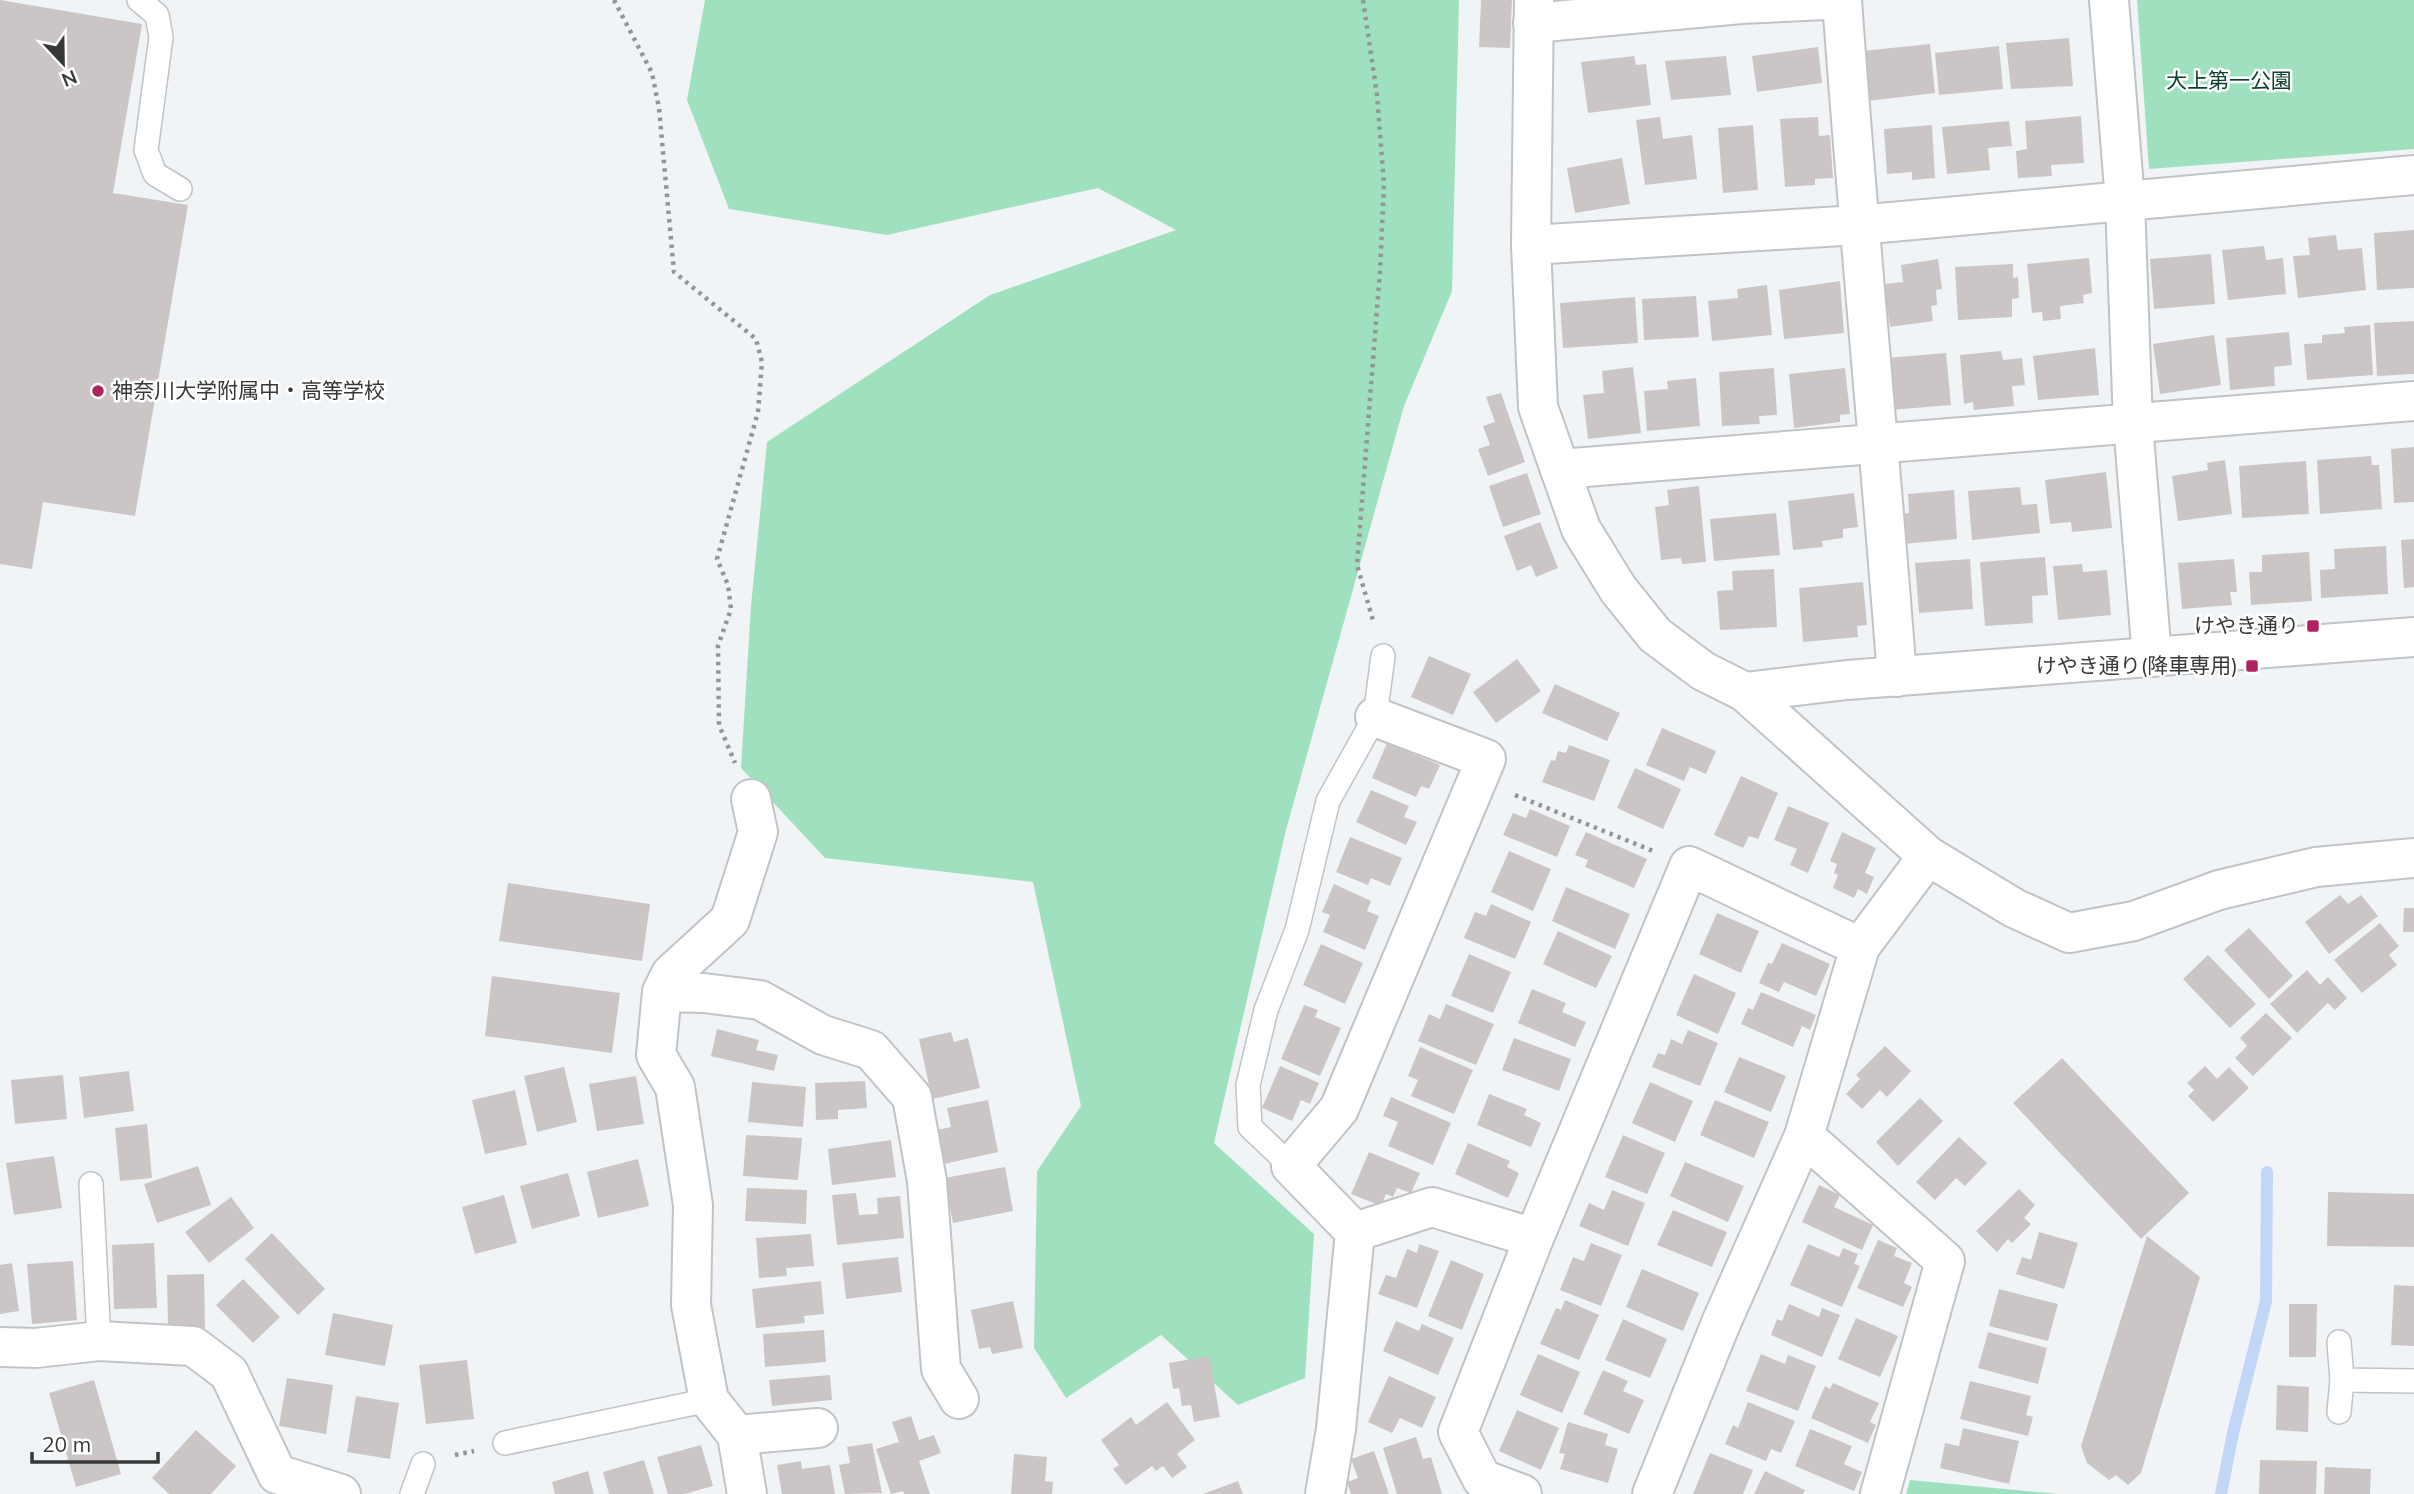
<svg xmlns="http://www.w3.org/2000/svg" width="2414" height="1494" font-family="Mulish,'Noto Sans JP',sans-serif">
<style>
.green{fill:#9fe1bf}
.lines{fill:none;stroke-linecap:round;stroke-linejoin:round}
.stream{stroke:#c2d7f7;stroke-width:12}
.building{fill:#cbc6c5}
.service-casing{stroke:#c1c3c7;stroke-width:26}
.minor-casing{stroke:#c1c3c7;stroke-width:42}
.tertiary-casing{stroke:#c1c3c7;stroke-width:42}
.path{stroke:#939597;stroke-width:4.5;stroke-dasharray:3.5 5;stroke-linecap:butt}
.service{stroke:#fff;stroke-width:23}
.minor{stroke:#fff;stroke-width:38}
.tertiary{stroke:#fff;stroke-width:38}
.poi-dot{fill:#ae225d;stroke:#fff;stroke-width:2.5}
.labels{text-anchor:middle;stroke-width:5;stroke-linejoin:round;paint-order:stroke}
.park-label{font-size:21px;fill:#0b422c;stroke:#fff}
.poi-label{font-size:21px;fill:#373839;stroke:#fff;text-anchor:end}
</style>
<rect width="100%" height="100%" fill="#f1f4f7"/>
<g class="green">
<path d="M705,0h754l-7,291 -48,115 -118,424 -72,313 100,91 -9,144 -67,27 -77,-70 -95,63 -32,-50 3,-177 44,-65 -48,-224 -208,-24 -84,-90 10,-162 16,-164 223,-147 186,-65 -78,-42 -211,47 -158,-26 -42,-109z"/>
<path d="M2137,0h277v149l-265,20z"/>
<path d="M1910,1480l148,14h-152z"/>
</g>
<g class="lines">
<path class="stream" d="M2221,1494l12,-61 33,-132 1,-129"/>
</g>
<g class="building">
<path d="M0,0l142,24 -29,169 75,12 -53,311 -92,-14 -11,67 -32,-5z"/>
<path d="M1481,0h31l-2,48 -31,-1z"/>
<path d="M2069,38l4,48 -62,3 -5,-46z"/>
<path d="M1930,44l5,49 -67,8 -6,-50z"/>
<path d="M1999,46l4,43 -64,6 -4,-42z"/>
<path d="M1818,47l4,36 -65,9 -5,-36z"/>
<path d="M1634,56l2,9 10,-1 5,41 -63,8 -7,-51z"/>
<path d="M1726,56l5,39 -60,5 -6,-39z"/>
<path d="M2081,116l3,47 -33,2 1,11 -34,2 -2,-27 11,-2 -2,-28z"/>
<path d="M1660,117l3,22 29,-4 5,44 -52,6 -9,-65z"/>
<path d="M1818,117l1,19 11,-1 3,43 -18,1v6l-30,2 -5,-68z"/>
<path d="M2009,121l3,25 -24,2 2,22 -43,4 -5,-47z"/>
<path d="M1753,125l5,65 -35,3 -5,-65z"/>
<path d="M1932,125l3,53 -23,2v-8l-25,2 -3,-45z"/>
<path d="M1622,158l8,46 -55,9 -8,-45z"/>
<path d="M2414,230v58l-37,2 -3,-57z"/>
<path d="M2336,235l2,15 24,-2 4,42 -68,8 -5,-42 17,-1 -2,-17z"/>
<path d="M2264,246l2,14 17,-2 3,36 -58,6 -6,-50z"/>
<path d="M2211,254l4,50 -61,5 -4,-50z"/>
<path d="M2089,258l3,35 -9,2 1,8 -24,3 1,13 -18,2 -1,-9 -10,1 -5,-49z"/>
<path d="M1938,259l4,30 -6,1 1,15 -6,1 2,15 -43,6 -6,-43 19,-2 -2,-17z"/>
<path d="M2013,264v14l5,-1 1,21 -7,1v18l-54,3 -3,-53z"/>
<path d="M1840,281l4,52 -60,6 -5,-49z"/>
<path d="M1767,285l5,50 -60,6 -4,-40 30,-3 -1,-9z"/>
<path d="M1696,296l3,41 -55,3 -2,-41z"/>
<path d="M1635,297l3,46 -75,5 -3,-45z"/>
<path d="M2414,321v53l-37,2 -3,-53z"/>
<path d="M2370,325l3,50 -66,5 -3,-36 18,-1v-8l23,-2 -1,-6z"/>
<path d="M2289,332l3,33 -18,2 1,19 -45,4 -4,-52z"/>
<path d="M2214,335l7,50 -61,9 -7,-50z"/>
<path d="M2095,348l4,47 -61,5 -5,-44z"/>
<path d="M2001,351l2,9 19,-2 3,27 -13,1 2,20 -40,4 -1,-8 -9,2 -4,-49z"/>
<path d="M1946,353l5,52 -60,5 -4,-52z"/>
<path d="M1633,367l8,66 -53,6 -5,-44 21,-2 -2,-22z"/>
<path d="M1774,368l3,47 -18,1 1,8 -38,2 -3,-54z"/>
<path d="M1845,368l5,46 -10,1v7l-46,6 -5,-54z"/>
<path d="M1696,378l4,48 -53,5 -3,-40 24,-2 -1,-8z"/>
<path d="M1501,393l24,69 -37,14 -10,-27 12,-4 -7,-19 12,-4 -9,-25z"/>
<path d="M2414,447v55l-20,1 -3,-54z"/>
<path d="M2371,456l1,9h7l3,44 -62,5 -3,-54z"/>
<path d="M2225,460l7,54 -54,7 -6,-45 36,-6 -1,-7z"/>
<path d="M2306,461l3,53 -67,4 -3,-52z"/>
<path d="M2106,472l6,56 -40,4 -1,-10 -21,2 -5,-44z"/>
<path d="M1527,473l14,41 -38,13 -14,-41z"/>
<path d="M1699,486l7,76 -24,2 -1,-6 -20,2 -6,-53 14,-2 -2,-15z"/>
<path d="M2020,487l2,18 15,-1 3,29 -68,7 -4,-49z"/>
<path d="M1954,490l3,49 -54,5 -3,-30 9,-1 -1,-19z"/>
<path d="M1854,493l4,34 -15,2v9l-21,3 1,6 -30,3 -5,-49z"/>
<path d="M1776,513l4,42 -66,6 -4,-42z"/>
<path d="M1540,522l18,46 -22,9 -5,-12 -14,6 -13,-35z"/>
<path d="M2414,539v48l-10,1 -3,-48z"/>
<path d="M2386,546l2,48 -67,4 -1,-28 15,-1 -1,-20z"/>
<path d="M2309,552l3,49 -61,4 -2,-33h13v-17z"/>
<path d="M2045,557l3,38 -16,1 1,27 -48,3 -5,-64z"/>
<path d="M1970,559l3,50 -54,4 -4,-50z"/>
<path d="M2234,559l3,33h-7l2,13 -50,4 -4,-46z"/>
<path d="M2082,564l1,8 24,-2 4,45 -53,5 -5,-54z"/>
<path d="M1774,569l3,58 -57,3 -3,-39 16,-1 -1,-19z"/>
<path d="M1863,582l4,43 -10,1 1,11 -55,5 -4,-54z"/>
<path d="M1429,656l42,18 -18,41 -42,-18z"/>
<path d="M1517,659l24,32 -45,32 -23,-31z"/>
<path d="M1555,684l65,29 -13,28 -65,-28z"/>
<path d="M1662,728l54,23 -10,23 -16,-7 -6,14 -38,-16z"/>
<path d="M1387,743l53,22 -11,24 -8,-3 -5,11 -44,-19z"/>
<path d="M1569,745l41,15 -16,41 -52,-19 9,-22 4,1 3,-10 8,2z"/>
<path d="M1635,768l46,21 -18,40 -46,-21z"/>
<path d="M1741,776l37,17 -20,46 -9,-3 -6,12 -29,-13z"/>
<path d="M1371,790l38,16 -5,11 13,5 -11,23 -50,-23z"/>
<path d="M1788,806l41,17 -21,50 -18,-8 7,-16 -23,-9z"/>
<path d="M1530,809l40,17 -13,31 -54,-22 10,-22 13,5z"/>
<path d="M1586,832l61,27 -13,29 -49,-21 3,-7 -13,-5z"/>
<path d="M1842,832l34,16 -11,25 9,4 -7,17 -9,-5 -4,9 -21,-10 5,-13 -4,-2 3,-9 -7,-3z"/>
<path d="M1350,837l52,21 -12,28 -19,-8 -3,7 -32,-13z"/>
<path d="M1509,851l42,18 -18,42 -42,-19z"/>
<path d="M508,883l142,21 -8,57 -143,-20z"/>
<path d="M1334,884l37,17 -4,10 12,5 -14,34 -42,-18 7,-17 -8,-3z"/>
<path d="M1566,887l64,27 -15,35 -63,-28z"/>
<path d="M2340,895l8,9 13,-9 17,21 -49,38 -24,-32z"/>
<path d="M1491,904l40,18 -16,37 -51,-21 11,-26 11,4z"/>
<path d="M2404,908h10v24h-11z"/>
<path d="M1717,913l42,18 -18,42 -42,-19z"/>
<path d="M2380,923l19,23 -10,9 8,10 -35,28 -28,-33z"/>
<path d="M2249,928l44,48 -24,23 -45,-49z"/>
<path d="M1558,931l54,25 -16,32 -53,-24z"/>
<path d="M1782,943l48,21 -14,32 -32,-14 -5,10 -20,-9 9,-20 4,1z"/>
<path d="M1321,944l42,19 -18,41 -42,-19z"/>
<path d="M1469,954l42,18 -18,41 -42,-17z"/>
<path d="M2208,955l48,49 -26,24 -47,-49z"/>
<path d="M2307,970l13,15 8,-8 19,21 -12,12 -7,-7 -31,30 -27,-29z"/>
<path d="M1694,974l42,19 -18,41 -42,-19z"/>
<path d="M492,976l128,17 -8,60 -127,-17z"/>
<path d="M1532,989l34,14 -4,9 24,10 -11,25 -57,-24z"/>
<path d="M1761,992l55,23 -6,15 -8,-4 -9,21 -52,-23 7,-16 5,2z"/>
<path d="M1446,1004l48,20 -18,41 -58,-24 11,-27 11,5z"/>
<path d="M1304,1005l14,5 -3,7 26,11 -21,48 -39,-17z"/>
<path d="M2266,1013l26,25 -39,38 -18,-18 12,-12 -7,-8z"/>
<path d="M717,1029l42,11 -3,10 22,5 -4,16 -63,-15z"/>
<path d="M1688,1030l30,13 -18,43 -48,-19 6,-14 7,2 6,-16 11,5z"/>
<path d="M951,1032l3,10 14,-4 12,50 -48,11 -13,-60z"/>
<path d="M1514,1038l57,21 -12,32 -57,-21z"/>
<path d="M1885,1046l26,25 -24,26 -7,-7 -18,19 -16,-15 14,-15 -4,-4z"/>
<path d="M1420,1047l53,23 -19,44 -43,-18 7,-16 -10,-4z"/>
<path d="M1739,1057l47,19 -15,36 -47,-20z"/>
<path d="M2062,1058l127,135 -48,46 -128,-136z"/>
<path d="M1280,1066l39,17 -9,21 -9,-4 -9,21 -30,-13z"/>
<path d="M2205,1066l12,13 12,-12 20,21 -36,34 -25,-26 6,-6 -7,-7z"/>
<path d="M564,1067l13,55 -40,10 -13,-56z"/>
<path d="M129,1071l5,40 -50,7 -5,-41z"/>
<path d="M63,1075l4,44 -52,5 -4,-44z"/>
<path d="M636,1076l8,48 -47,7 -8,-47z"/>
<path d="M865,1081l2,27 -29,2v9l-22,1 -1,-37z"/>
<path d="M752,1082l54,5 -3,40 -55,-5z"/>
<path d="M1650,1082l43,19 -18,41 -43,-19z"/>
<path d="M515,1090l12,55 -42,9 -13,-54z"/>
<path d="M1489,1094l38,15 -3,6 17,8 -10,24 -54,-22z"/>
<path d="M1391,1097l60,26 -18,42 -45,-19 10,-24 -15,-6z"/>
<path d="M1920,1098l23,23 -45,45 -22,-24z"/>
<path d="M988,1100l10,52 -54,12 -7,-34 14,-3 -4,-19z"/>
<path d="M1715,1100l54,22 -15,36 -54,-23z"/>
<path d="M147,1124l5,54 -32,3 -5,-53z"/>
<path d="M746,1135l56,3 -4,42 -55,-4z"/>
<path d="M1623,1135l42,18 -18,41 -42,-17z"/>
<path d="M1959,1137l28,26 -22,23 -9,-8 -21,22 -19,-18z"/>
<path d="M891,1140l5,37 -64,8 -4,-36z"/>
<path d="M1468,1143l42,18 -3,6 12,6 -11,25 -53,-24z"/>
<path d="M1369,1152l51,21 -9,20 -14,-5 -4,9 -7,-3 -5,12 -30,-12z"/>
<path d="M54,1156l8,52 -48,7 -8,-52z"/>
<path d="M638,1159l11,47 -51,12 -11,-46z"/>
<path d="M1685,1162l59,24 -16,36 -58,-26z"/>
<path d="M198,1166l13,39 -54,18 -13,-39z"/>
<path d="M1005,1167l8,44 -60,12 -9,-45z"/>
<path d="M568,1173l12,43 -48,13 -12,-43z"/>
<path d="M1819,1185l21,10 -6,12 39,18 -11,25 -60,-28z"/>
<path d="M747,1188l60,2 -1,34 -61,-3z"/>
<path d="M2019,1189l16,16 -11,13 7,6 -19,19 -4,-4 -11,13 -21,-21z"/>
<path d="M1612,1190l33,13 -17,43 -49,-20 10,-23 15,7z"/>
<path d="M2328,1192l86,2v53l-87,-1z"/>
<path d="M856,1193l3,22 19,-1 -1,-16 23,-2 4,42 -67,7 -5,-50z"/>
<path d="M504,1195l13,48 -42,11 -13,-47z"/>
<path d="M231,1197l23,31 -45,35 -24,-31z"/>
<path d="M1673,1210l54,22 -15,35 -55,-22z"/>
<path d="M2039,1232l39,11 -14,46 -48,-15 6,-17 9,3z"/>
<path d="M272,1233l53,56 -27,26 -53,-56z"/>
<path d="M811,1234l3,32 -28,2 1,8 -28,2 -3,-40z"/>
<path d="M2147,1236l53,41 -59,196 -13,12 -12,-10 -7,5 -22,-17 -6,-17z"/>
<path d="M1878,1240l19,8 -3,8 18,7 -8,20 8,4 -9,20 -46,-19z"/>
<path d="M154,1243l3,65 -43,1 -2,-64z"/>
<path d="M1591,1243l31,12 -21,51 -41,-16 13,-33 11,4z"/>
<path d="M1419,1244l20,7 -22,57 -39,-14 8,-19 10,3 11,-29 10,4z"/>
<path d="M1808,1244l31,13 4,-9 15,6 -4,10 6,2 -18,41 -52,-22z"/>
<path d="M898,1257l4,35 -56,7 -4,-36z"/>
<path d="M1451,1260l33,14 -22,56 -34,-14z"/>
<path d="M73,1261l4,59 -45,4 -5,-60z"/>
<path d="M12,1263l7,48 -19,3v-49z"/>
<path d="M1642,1269l57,24 -16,38 -57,-24z"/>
<path d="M204,1274l1,54 -37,1 -1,-54z"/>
<path d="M243,1279l37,38 -27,26 -37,-38z"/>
<path d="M821,1281l3,33 -20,2 1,7 -49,5 -4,-39z"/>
<path d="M2394,1285l20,1v60l-23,-1z"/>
<path d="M1999,1289l59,15 -10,37 -59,-15z"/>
<path d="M1565,1300l34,15 -20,45 -39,-16 16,-36 5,2z"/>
<path d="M1013,1301l10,47 -31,6 -2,-7 -11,2 -8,-39z"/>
<path d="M1789,1304l30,13 3,-9 18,7 -18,42 -51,-22 6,-16 5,2z"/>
<path d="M2289,1304h28l-1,53h-27z"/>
<path d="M333,1313l60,12 -8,41 -60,-11z"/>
<path d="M1856,1318l42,18 -18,41 -42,-18z"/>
<path d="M1623,1319l44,20 -17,39 -45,-18z"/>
<path d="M1396,1321l23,10 3,-7 32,14 -16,37 -55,-24z"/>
<path d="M824,1330l2,32 -61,5 -2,-33z"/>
<path d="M1988,1332l59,16 -9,36 -60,-16z"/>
<path d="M1538,1354l42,18 -18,41 -42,-18z"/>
<path d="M1761,1354l24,10 3,-9 28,11 -18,45 -52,-20z"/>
<path d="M1209,1356l11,61 -26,5 -3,-17 -9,1 -3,-18 -6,1 -4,-26z"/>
<path d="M467,1360l7,59 -48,5 -7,-59z"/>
<path d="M1603,1370l25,11 -5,10 21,9 -15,34 -46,-20z"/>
<path d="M830,1375l2,25 -60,6 -3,-26z"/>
<path d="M1389,1376l47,21 -14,31 -22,-10 -8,15 -24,-11z"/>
<path d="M287,1378l46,7 -7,49 -47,-8z"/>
<path d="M94,1380l27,94 -45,13 -27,-94z"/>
<path d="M1970,1381l61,15 -5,19 7,2 -5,19 -68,-17z"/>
<path d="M1833,1383l46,20 -9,19 6,3 -8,18 -57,-25 14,-32 5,3z"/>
<path d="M2277,1385l32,2 -1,45 -32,-2z"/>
<path d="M356,1396l43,7 -9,56 -43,-7z"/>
<path d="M1167,1402l28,38 -18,14 10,13 -15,11 -9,-12 -7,5 -4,-5 -26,19 -13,-16 6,-4 -18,-25 30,-23 5,8z"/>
<path d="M1748,1402l47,19 -14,32 -10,-4 -5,12 -41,-17 8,-19 5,3z"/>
<path d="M1517,1410l42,18 -18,42 -42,-19z"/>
<path d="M911,1416l8,24 15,-5 7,18 -22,8 11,33h-26l-1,-3 -12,3 -15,-45 23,-7 -7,-20z"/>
<path d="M1568,1422l40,12 -3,11 13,4 -10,34 -48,-14 5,-15 -6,-1z"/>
<path d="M1963,1428l56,13 -10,43 -69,-16 5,-25 14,3z"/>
<path d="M1810,1429l42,17 -8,18 18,8 -8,19 -59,-25z"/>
<path d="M196,1430l40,36 -25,28h-42l-17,-16z"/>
<path d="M1416,1437l7,22 8,-2 11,37h-45l-14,-46z"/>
<path d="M872,1443l10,50 -37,1 -6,-29 11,-2 -3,-16z"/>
<path d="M701,1445l12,41 -29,8h-16l-11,-37z"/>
<path d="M1374,1451l15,43h-38l-4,-12 11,-4 -7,-19z"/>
<path d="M1710,1453l43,17 -10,24h-50z"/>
<path d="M1014,1454l33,3 -2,24 8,1 -1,12h-41z"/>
<path d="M644,1460l10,34h-45l-6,-22z"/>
<path d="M2260,1460l57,1 -1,33h-57z"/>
<path d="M801,1461l1,8 28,-4 5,29h-53l-5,-29z"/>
<path d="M2325,1467l46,2 -1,25h-46z"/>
<path d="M588,1471l6,23h-39l-3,-12z"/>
<path d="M1765,1471l40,19 -2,4h-49z"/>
<path d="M1238,1481l5,13h-40z"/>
</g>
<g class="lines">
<defs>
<g id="service">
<path d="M139,0l18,15 4,22 -15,113 9,24 25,15"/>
<path d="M1291,1166l-41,-39 -2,-42 18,-75 31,-80 31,-129 47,-84 8,-61"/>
<path d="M91,1184l8,157"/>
<path d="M2339,1342l3,38 72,1"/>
<path d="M2339,1412l3,-32"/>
<path d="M505,1443l204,-43"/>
<path d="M412,1494l11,-30"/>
</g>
<g id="minor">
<path d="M1842,0c16,226 38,451 55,677"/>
<path d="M2109,0l16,201 8,223 19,233"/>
<path d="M1533,23l208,-19 85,-4"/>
<path d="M1531,245l327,-20 556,-50"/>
<path d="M1560,469l854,-68"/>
<path d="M1745,692l183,164 86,52 55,25 65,-12 85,-31 97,-23 98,-9"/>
<path d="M662,992l42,1 56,7 63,35 48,15 41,47 15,84 14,188 18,30"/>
<path d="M1804,1136l141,125 -65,233"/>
<path d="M1355,1232l-64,-66 48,-57 147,-350 -111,-42"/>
<path d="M0,1347l36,1 63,-7 94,5 36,27 48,101 64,20"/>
<path d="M737,1435l81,-7"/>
<path d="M747,1494l-10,-59 -28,-35 -18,-95 2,-100 -18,-118 -19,-32 6,-63 9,-18 59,-54 28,-88 -7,-33"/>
<path d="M1325,1494l11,-65 19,-197 77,-25 102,31"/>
<path d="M1522,1494l-40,-15 -24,-47 76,-194 155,-372 171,81"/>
<path d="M1652,1494l69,-171 83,-187 56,-189 68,-91"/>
</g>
<path id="tertiary" d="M1534,0l-3,245 7,162 43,122 37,60 37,46 48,36 42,21 102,-12 567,-43"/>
</defs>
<use href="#service" class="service-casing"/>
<use href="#minor" class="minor-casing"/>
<use href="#tertiary" class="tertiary-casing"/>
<g class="path">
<path d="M614,0l38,73 7,35 15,164 82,67 6,23 -4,50 -41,147 11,26 3,24 -13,37 1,79 16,38"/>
<path d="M1363,0l14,95 7,89 -4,87 -23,294 17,59"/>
<path d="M1515,795l138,56"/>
<path d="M455,1455l19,-4"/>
</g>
<use href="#service" class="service"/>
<use href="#minor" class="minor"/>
<use href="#tertiary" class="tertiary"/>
</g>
<g class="poi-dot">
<circle cx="98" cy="391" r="7"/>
<rect x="2306" y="619" width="14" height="14" rx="3.5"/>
<rect x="2245" y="659" width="14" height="14" rx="3.5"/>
</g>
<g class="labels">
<g class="park-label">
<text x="2229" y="88">大上第一公園</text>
</g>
<g class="poi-label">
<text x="112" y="398" text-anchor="start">神奈川大学附属中・高等学校</text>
<text x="2299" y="633">けやき通り</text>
<text x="2238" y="673">けやき通り(降車専用)</text>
</g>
</g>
<g transform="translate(63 63) rotate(158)" stroke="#ffffff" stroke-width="5" paint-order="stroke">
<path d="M0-5L12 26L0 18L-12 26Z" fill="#373839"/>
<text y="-10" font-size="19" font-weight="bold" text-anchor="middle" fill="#373839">N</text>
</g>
<path d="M32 1452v10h126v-10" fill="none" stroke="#373839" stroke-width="3.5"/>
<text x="42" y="1452" font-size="21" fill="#373839" stroke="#ffffff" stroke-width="5" paint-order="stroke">20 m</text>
</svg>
